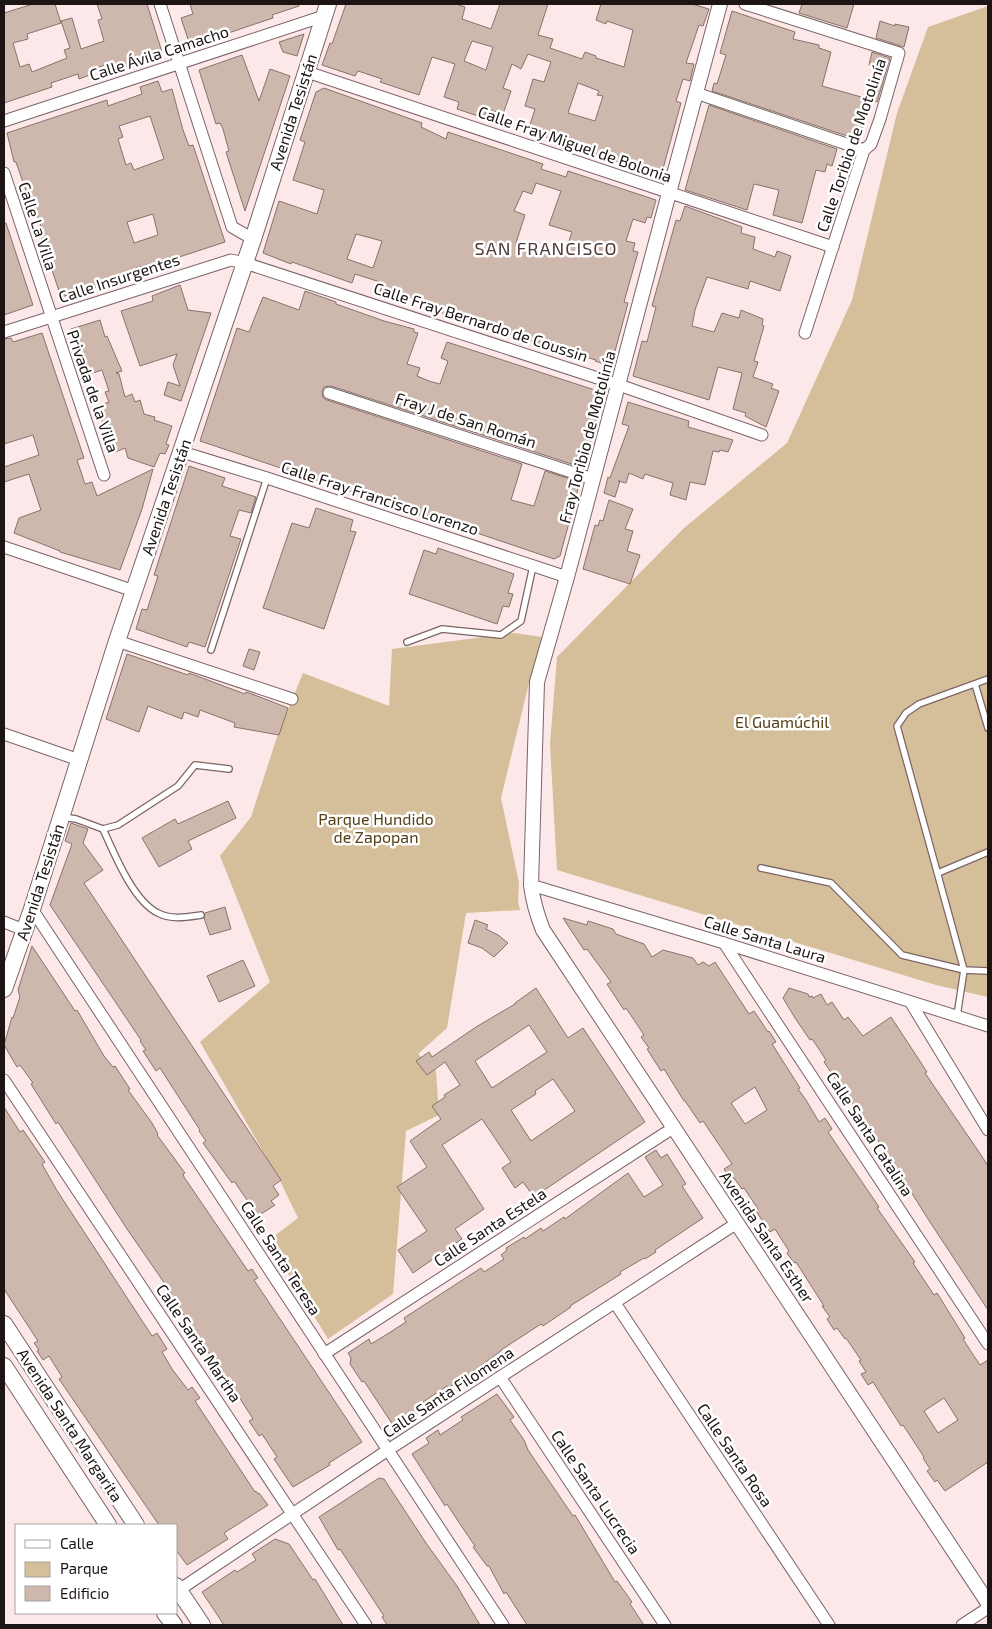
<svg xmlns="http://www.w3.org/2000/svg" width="992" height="1629" font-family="'Exo 2',sans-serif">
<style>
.green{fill:#d4bf9a}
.building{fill:#ceb8ae;stroke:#877369;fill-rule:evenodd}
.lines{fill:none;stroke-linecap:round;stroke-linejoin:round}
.service-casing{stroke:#7b6466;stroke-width:8}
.minor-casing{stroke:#7b6466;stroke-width:13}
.tertiary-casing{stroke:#7b6466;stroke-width:16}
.secondary-casing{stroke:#7b6466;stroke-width:18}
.service{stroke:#fff;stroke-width:5.5}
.minor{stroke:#fff;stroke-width:11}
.tertiary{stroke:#fff;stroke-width:14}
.secondary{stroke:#fff;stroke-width:16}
.labels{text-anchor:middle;stroke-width:5;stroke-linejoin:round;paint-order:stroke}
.street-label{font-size:16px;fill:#1d1414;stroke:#fff}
.park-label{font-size:16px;fill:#544016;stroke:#fff}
.neighbourhood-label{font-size:18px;letter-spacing:1px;fill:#503b3d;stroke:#fff}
</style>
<rect width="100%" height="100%" fill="#fde8e9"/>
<g class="green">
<path d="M988,6v991l-52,-12 -379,-115 -7,-126 7,-87 127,-129 103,-85 65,-143 45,-187 31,-86z"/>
<path d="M514,633l29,4 -14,46 -28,115 18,85 -1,18 2,9 -54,3 -19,115 -29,26 18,17 3,44 -33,16 -13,163 -65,45 -60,-98 30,-23 -18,-37 -80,-139 70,-60 -50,-126 31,-39 26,-80 26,-64 86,33 3,-57z"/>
</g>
<g class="building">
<path d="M33,4h22l6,19 -34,11 1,5 -15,4 7,24 9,-3 3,8 35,-14 -3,-8 6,-2 -9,-27 11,-3 9,31 23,-8 -6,-21 4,-1 -5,-15h50l15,48 -18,6 1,3 -31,10 -3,-8 -20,7 1,4 -13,5 -1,-5 -27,9 1,4 -48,16v-90z"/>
<path d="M190,4h109v2l-27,9 1,3 -21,7 -47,16 -1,-3 -15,4 -8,-24 12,-4z"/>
<path d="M346,4h110l9,3 -3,12 29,10 9,-25h48l-10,31 15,4 -3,9 32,11 3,-7 11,4v2l28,9 9,-37 -26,-9 -1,3 -10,-4 5,-16h91l17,5 -6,17 -4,-1 -13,38 8,1 -4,17 -7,-2 -7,22 5,2 -20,73 -72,-24 1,-4 -31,-9 -1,2 -30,-10 7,-22 -10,-3 8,-27 11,3 7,-20 -23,-8 -7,15 -9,-5 -9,24 8,3 -8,23 -16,-5 -3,9 -27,-9 2,-7 -15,-5 11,-33 -23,-7 -13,38 -39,-13 2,-3 -24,-8 -3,5 -33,-11 8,-22 2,1zM472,41l21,6 -7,23 -22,-9zM578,83l21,8 -2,4 6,1 -8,25 -27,-8z"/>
<path d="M802,4h52l-7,24 -48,-15z"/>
<path d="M732,11l63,21 -2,7 26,6v3l12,4 -9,34 50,14 -13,38 -15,-3 -132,-44 2,-8 3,1 9,-29 -6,-2z"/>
<path d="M880,21l15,5v-2l14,3 -5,20 -28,-9z"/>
<path d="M304,34l-7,22 -14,-4 -4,-10z"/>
<path d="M872,52l18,6 -13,44 -11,-3 9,-32 -6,-2z"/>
<path d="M242,55l17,46 11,-32 20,7 -45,135 -19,-59 3,-1 -6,-22 -3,-6 -4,1 -17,-54z"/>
<path d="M158,81l4,11 10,-3 11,41 6,16 4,-1 32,97 -64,21 -1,-2 -24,7 1,4 -28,9 1,2 -49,14 -21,-63 3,-1 -13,-40 -3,1 -11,-32h-2l-7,-29 100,-33 1,6 34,-12 -2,-7zM150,116l14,43 -30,11 -3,-7 -5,2 -8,-26 5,-2 -4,-11zM153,214l5,21 -24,8 -7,-21z"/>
<path d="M324,88l98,35 -1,4 25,12 2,-7 95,32 -2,5 25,8 2,-6 88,29 -5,18 -4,-1 -2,6 -12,-4 -7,22 9,2 -2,8 5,1 -14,50 4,1 -17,63 -16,-5 1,-1 -88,-26 -75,-24 1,-4 -30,-11 -2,4 -22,-7 3,-9 -28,-9 -3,9 -60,-21 -1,2 -28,-11 16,-52 38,13 7,-24 -31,-10 12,-38 -5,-2 16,-48zM536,183l25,8 -12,34 23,7 -8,24 -22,-9 -2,7 -25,-8 10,-31 -11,-4 9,-20 9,3zM356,234l26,7 -9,27 -26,-9z"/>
<path d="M709,105l128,44 -5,17 -5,-2 -2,8 -9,-2 -14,53 -29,-8 6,-25 -25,-6 -7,26 -62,-20z"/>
<path d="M685,206l57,21 -1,6 14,4 -2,12 22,8 2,-6 14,5 -11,35 -30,-10 -2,8 -41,-12 -12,33 -3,16 22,6 8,-19 17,5 2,-8 22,9 -1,6 2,1 -10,35 4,1 -5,15 20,7 -2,4 8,3 -13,36 -21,-11 1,-3 -13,-4 9,-36 -24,-6 -9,33 -76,-24 9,-35 5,1 9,-35 -4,-1 24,-86 4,1z"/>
<path d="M4,223h2l27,82 -29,10z"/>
<path d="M180,285l8,25 23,3 -30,88 -17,-6 4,-13 12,4 -7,-21 4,-11 -37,12 -19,-55 32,-10 -1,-5z"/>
<path d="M305,291l31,11v2l48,17 30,8v3l4,1 -11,31 13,4 -3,8 12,5 11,3 8,-23 -7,-3 6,-16 154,50 -1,9h1l-17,67 -253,-82 -7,1 -2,4 1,7 4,2 195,64 -11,36 23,6 11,-35 35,11 -20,74 -6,3 -101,-34 -1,2 -46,-17 -206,-69 37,-113 12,4 14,-35 36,13z"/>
<path d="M100,320l5,17 2,-1 15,35 -6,2 3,1 6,23 7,-3 3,8 5,-2 4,14 11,3 -1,3 18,6 -6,18 3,1 -4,9 -5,-1 -6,14 -26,-9 -3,-10 -12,5 -16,-47 12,-4 -4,-10 4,-1 -7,-21 -15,5 -16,-46z"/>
<path d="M42,333l42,125 -7,2 8,24 7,-2 5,14 56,-27 -11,40 -22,61 -60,-18v-1l-46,-18 5,-15 22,-8 -12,-36 -25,8v-15l35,-12 -6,-20 -29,9v-105l7,-1 2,4z"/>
<path d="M628,402l61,19 -1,6 45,13 -5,12 -8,-2 -1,2 -6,-1 -8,34 -15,-3 -4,18 -16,-5 3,-12 -28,-9 -2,5 -14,-6 -3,10 -8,-2h2l-5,16 -11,-4 4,-16 2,1 19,-52 -7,-2z"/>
<path d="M189,466l36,12 -3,8 34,11 -5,16 -12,-3 -9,26 11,3 -36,108 -16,-5 -2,5 -51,-18 6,-20 5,1 11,-34 -4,-1z"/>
<path d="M609,500l24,9 -8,20 8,2 -6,20 13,4 -10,29 -47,-15 12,-44 3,1 2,-6 3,1z"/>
<path d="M316,508l37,12 -3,11 6,1 -32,97 -61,-21 29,-85 17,5z"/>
<path d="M438,548l76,26 -6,19 5,1 -4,13 -6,-1 -6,18 -88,-30 15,-44 12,4z"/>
<path d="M249,649l11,3 -6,18 -11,-4z"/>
<path d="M127,654l61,21 1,-2 56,21 1,-2 14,5 28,11 -9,27 -45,-8 1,-4 -35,-13 -2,7 -14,-5 -2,7 -34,-13 -9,26 -33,-13z"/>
<path d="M228,801l8,17 -48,23 4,8 -33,18 -17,-29 33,-19 3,5z"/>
<path d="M71,823l17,6 -5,14 20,27 -19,13 197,297 -8,6 6,9 -8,6 4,4 -17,11 -24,-35 -2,2 -29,-40 3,-2 -7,-10 1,-1 -40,-62 -4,3 -13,-20 3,-1 -6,-9 1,-1 -91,-135 22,-61 -7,-3z"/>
<path d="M225,907l6,22 -21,6 -6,-17 1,-5z"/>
<path d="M563,918l24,7 1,-4 25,8 3,5 28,10 8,13 11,-7 30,8 5,7 5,-3 6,4 6,-4 34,52 5,-3 14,21 1,-1 7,11 -4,2 28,44 -2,1 8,11 13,22 6,-4 7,11 -4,3 51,75 -2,1 38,54 -2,1 7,11 14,21 3,-2 28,45 -2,1 7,11 10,15 8,-5v102l-43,29 -8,-11 -2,2 -8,-11 3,-2 -7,-11 1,-1 -21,-32 -2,1 -28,-44 -5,3 -7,-11 5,-2 -7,-11 2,-1 -15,-22 -1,1 -8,-11 -3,2 -7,-11 3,-2 -8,-11h2l-28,-44 -2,1 -7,-10 2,-2 -14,-22 -5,3 -14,-21 2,-2 -14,-21 -2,1 -8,-11 -3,2 -7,-11 8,-5 -29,-43 -3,2 -15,-22h-1l-20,-32 -3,2 -14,-22 2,-1 -8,-11 3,-2 -18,-27 -2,2 -17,-26 4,-2 -24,-33 -3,1zM755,1087l12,23 -22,14 -14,-21zM944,1398l14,22 -20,13 -14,-22z"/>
<path d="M475,920l13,5 -2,4 12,6 10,8 -14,14 -12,-9 -14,-5z"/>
<path d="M32,946l43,65 2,-1 27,46 9,11 2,-1 15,23 -2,1 24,33 6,11 -1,1 28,38 -2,1 1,3 64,94 4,-2 6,9 -4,2 108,162 -33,21 1,2 -37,22 -19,-28 3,-2 -15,-23 -3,2 -10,-15 4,-2 -24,-38 -17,-23 -34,-52 -1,1 -7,-11 2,-2 -45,-65 -69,-107 -2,2 -25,-40 2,-1 -13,-18 -3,2 -13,-22 8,-28 1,1 7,-21 -2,-7z"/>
<path d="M243,960l12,26 -36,16 -12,-26z"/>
<path d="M536,988l32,50 15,-10 62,94 -111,75 -11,-15 -8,6 -13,-20 9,-6 -29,-43 -40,26 42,64 -29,20 7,10 -49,34 -15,-23 29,-19 -30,-44 30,-20 -17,-26 31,-22 -9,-13 13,-9 -1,-2 16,-10 -15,-23 -18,13 -11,-14 13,-9 3,5 44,-30 39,-23v-1zM529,1025l18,27 -55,36 -17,-27zM553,1079l22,32 -44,30 -20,-31 25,-16 -1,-3z"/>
<path d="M789,988l19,6 1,3 3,-1 1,2 8,-4 6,11 5,-3 12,18 4,-3 15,19 28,-19 36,55 -2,1 56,82 7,11v144l-60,-91 -38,-61 -66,-96 2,-2 -7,-11 -7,-10 -2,1 -15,-22 -12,-20z"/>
<path d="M4,1107l16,25 3,-2 22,32 -3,2 14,25 96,147 5,-3 10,16 -5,3 10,17 16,21 4,-3 8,11 -5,3 60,91 1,-1 2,3 1,-1 9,12 -44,28 4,6 -41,26 -11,-15v-25h-17l-100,-146 3,-2 -13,-21 -6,4 -6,-9 2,-1 -5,-7 4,-2 -34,-52z"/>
<path d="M656,1150l5,8 6,-4 19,30 -4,2 21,32 -48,32 1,2 -11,7 -1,-1 -24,14 1,2 -51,32 1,1 -28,19 -2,-2 -40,26v1l-36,26 -17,11 -1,-2 -24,16 3,5 -30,19 -2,-2 -1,1 -29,-44 -2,1 -12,-18 1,-6 -3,-5 21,-14 2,5 18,-11 17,-11 -2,-4 77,-50 3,4 20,-13 -3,-4 6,-5 -1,-2 18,-11 1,2 16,-11 2,3 21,-14 1,2 63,-46 16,24 19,-12 -18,-28z"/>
<path d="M497,1394l17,23 -4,3 14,20 4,10 45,66 2,-1 40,67 2,-1 15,21 -2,2 14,21h-117l-21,-33 -2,2 -15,-28h-2l-14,-19 2,-1 -13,-19 -15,-23 -2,2 -33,-52 17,-11 -3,-5 12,-8 2,5 23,-15 -2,-3z"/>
<path d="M379,1478l5,1 42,64 31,43 23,39h-93l-5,-8 2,-1 -44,-67 -2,1 -19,-33z"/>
<path d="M275,1539l14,5 24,36 2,-1 28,46h-119l-22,-33 33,-22 2,2 19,-12 -4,-6z"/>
</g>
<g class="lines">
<defs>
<g id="service">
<path d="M407,642l35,-13 59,6 20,-14 12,-55"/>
<path d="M211,650l56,-172"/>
<path d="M975,684l13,44"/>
<path d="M63,817l13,2 27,10 15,-4 60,-39 17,-21 34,4"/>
<path d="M103,829c11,24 30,72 55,84 13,7 29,4 43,2"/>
<path d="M761,868l70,15 71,72 62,15 24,1"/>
<path d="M938,873l50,-21"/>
<path d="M957,1016l7,-46 -67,-244 9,-13 13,-9 69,-25"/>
</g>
<g id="minor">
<path d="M160,4l72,223 21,12"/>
<path d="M745,4l154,49 -19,66 -9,25 -7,6 -59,183"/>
<path d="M307,72l526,175"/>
<path d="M696,93l168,57"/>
<path d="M4,121l320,-105"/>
<path d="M4,173l100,302"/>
<path d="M4,332l227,-72 14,3 374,122 143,50"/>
<path d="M329,393l264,86"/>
<path d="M182,452l85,26 300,99"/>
<path d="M4,547l130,44"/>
<path d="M117,641l175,58"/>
<path d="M4,734l75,26"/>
<path d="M531,885l193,58 264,83"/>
<path d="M32,909l471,716"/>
<path d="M4,922l20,8"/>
<path d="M724,943l264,401"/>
<path d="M911,1003l77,127"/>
<path d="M4,1080l362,545"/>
<path d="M615,1303l214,322"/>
<path d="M324,1354l349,-226"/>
<path d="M500,1377l165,248"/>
<path d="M176,1592l212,-142 349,-227"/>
<path d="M962,1625l26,-17"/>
</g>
<path id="tertiary" d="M720,4l-51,189 -102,384 -30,105 -6,203c2,17 6,30 12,45l445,673"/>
<g id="secondary">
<path d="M4,989l28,-80 85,-268 136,-402 75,-235"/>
<path d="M4,1324l132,201"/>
<path d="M4,1366l104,159"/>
<path d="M176,1586l26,39"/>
<path d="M165,1613l9,12"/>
</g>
</defs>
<use href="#service" class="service-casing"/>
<use href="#minor" class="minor-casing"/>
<use href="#tertiary" class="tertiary-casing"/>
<use href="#secondary" class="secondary-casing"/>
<use href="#service" class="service"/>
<use href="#minor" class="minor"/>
<use href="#tertiary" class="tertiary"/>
<use href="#secondary" class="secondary"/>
</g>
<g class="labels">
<g class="street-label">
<text transform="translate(159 53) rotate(-18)" y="6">Calle Ávila Camacho</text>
<text transform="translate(293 112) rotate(-72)" y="6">Avenida Tesistán</text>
<text transform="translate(575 144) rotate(19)" y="6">Calle Fray Miguel de Bolonia</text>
<text transform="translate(851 145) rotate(-71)" y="6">Calle Toribio de Motolinía</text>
<text transform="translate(38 226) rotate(72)" y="6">Calle La Villa</text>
<text transform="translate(119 278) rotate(-18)" y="6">Calle Insurgentes</text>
<text transform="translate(481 322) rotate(18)" y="6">Calle Fray Bernardo de Coussin</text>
<text transform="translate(93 391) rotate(71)" y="6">Privada de la Villa</text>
<text transform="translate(466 420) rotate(18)" y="6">Fray J de San Román</text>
<text transform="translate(587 437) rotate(-75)" y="6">Fray Toribio de Motolinía</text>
<text transform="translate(166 497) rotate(-71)" y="6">Avenida Tesistán</text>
<text transform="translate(380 498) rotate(18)" y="6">Calle Fray Francisco Lorenzo</text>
<text transform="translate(40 882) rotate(-72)" y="6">Avenida Tesistán</text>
<text transform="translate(765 939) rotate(17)" y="6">Calle Santa Laura</text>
<text transform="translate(870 1134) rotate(57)" y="6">Calle Santa Catalina</text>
<text transform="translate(490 1227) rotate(-33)" y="6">Calle Santa Estela</text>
<text transform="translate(767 1237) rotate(56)" y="6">Avenida Santa Esther</text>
<text transform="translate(281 1258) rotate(57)" y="6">Calle Santa Teresa</text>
<text transform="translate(199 1343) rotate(56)" y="6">Calle Santa Martha</text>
<text transform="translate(448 1392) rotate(-33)" y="6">Calle Santa Filomena</text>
<text transform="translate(70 1425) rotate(57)" y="6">Avenida Santa Margarita</text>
<text transform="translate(735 1455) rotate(56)" y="6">Calle Santa Rosa</text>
<text transform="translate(596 1492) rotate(56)" y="6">Calle Santa Lucrecia</text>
</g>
<g class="park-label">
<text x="782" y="728">El Guamúchil</text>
<text x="376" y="825">Parque Hundido<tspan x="376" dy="18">de Zapopan</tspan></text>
</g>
<g class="neighbourhood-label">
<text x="546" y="255">SAN FRANCISCO</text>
</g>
</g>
<rect width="992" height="1629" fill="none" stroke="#1d1414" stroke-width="10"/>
<rect x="15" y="1524" width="162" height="90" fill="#ffffff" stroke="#a5a1a1"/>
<rect x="25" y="1540" width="25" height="8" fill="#ffffff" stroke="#a5a1a1"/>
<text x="60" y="1549" font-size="15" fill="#1d1414">Calle</text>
<rect x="25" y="1562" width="25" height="15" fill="#d4bf9a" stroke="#a5a1a1"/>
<text x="60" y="1574" font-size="15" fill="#1d1414">Parque</text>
<rect x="25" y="1586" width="25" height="15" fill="#ceb8ae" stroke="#a5a1a1"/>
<text x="60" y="1599" font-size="15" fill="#1d1414">Edificio</text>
</svg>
